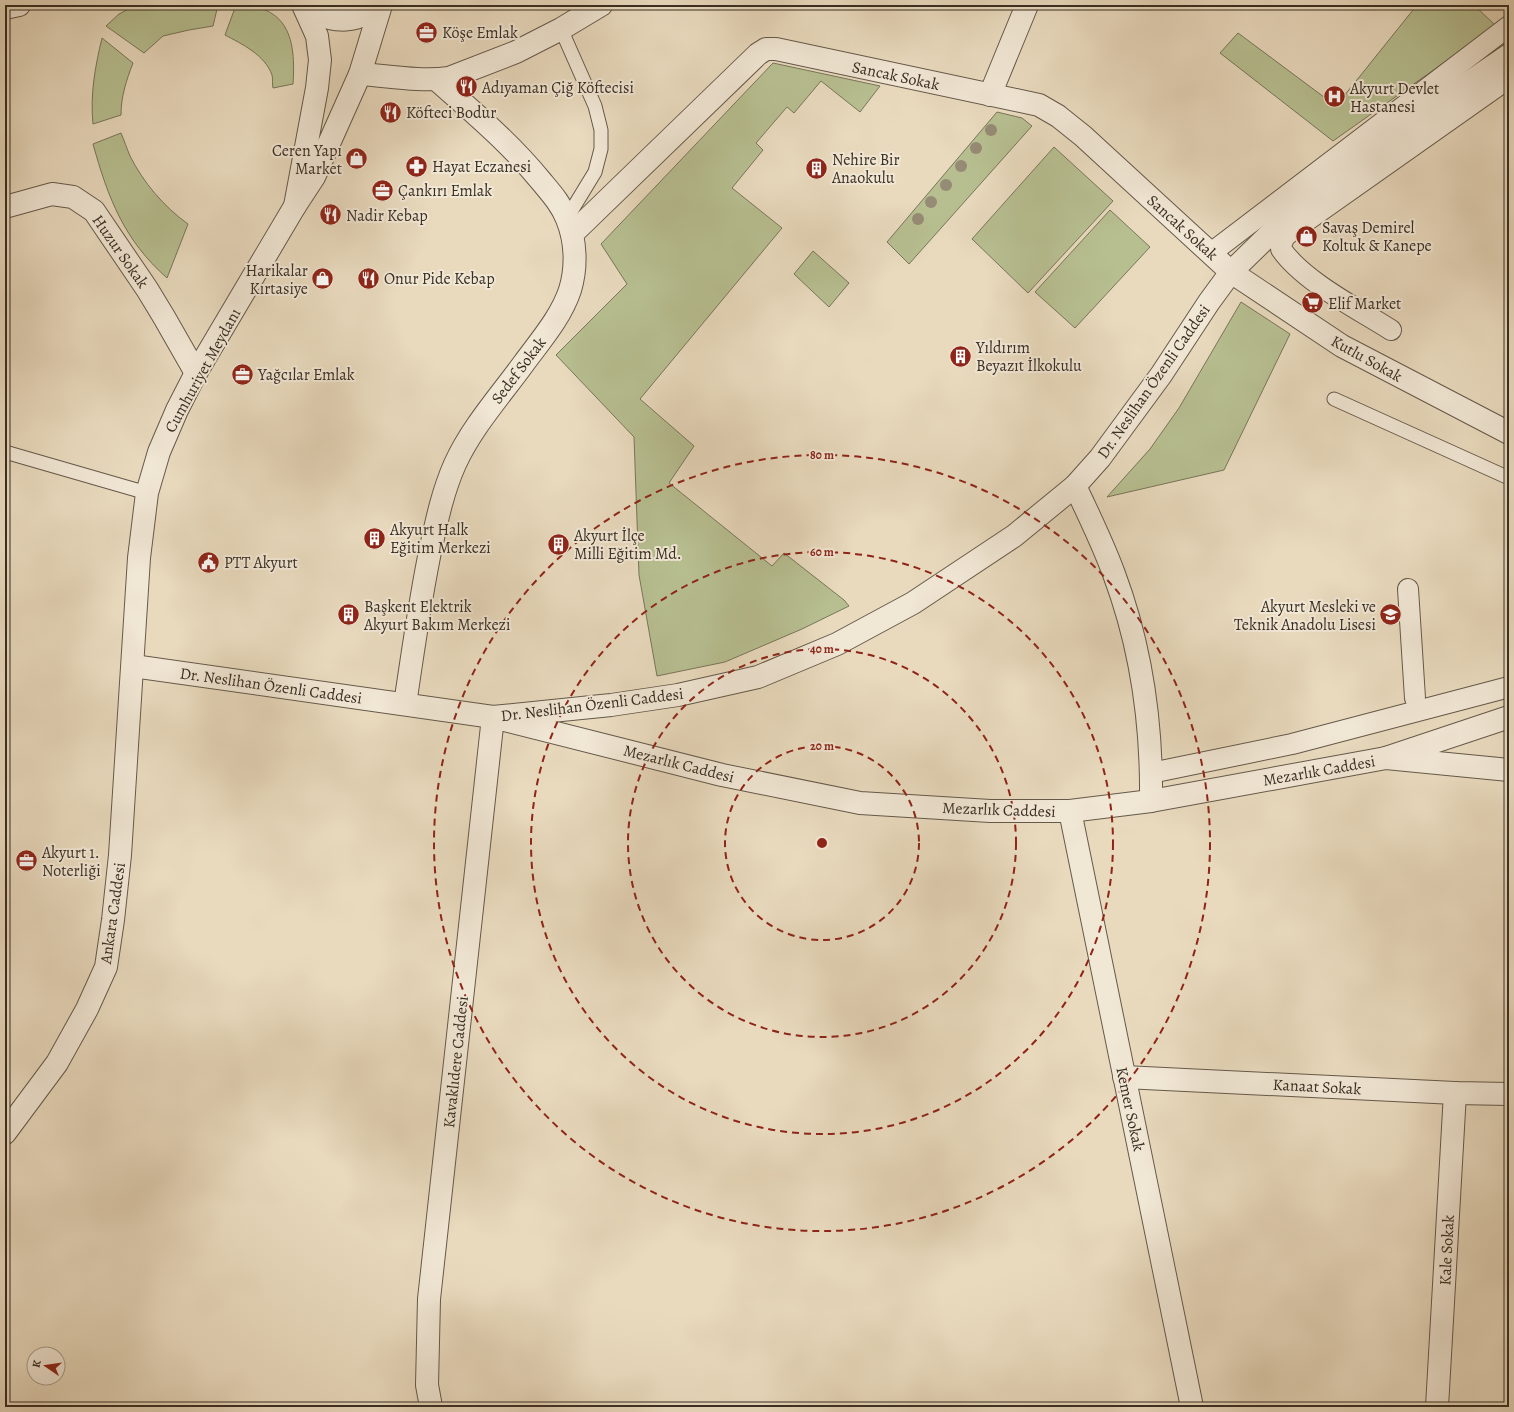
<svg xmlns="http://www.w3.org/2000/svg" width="1514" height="1412" font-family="Alegreya,serif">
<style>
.green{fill:#b7bf91;stroke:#78765a}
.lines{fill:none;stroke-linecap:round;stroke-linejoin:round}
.service-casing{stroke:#65594a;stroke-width:15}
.pedestrian-casing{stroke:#65594a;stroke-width:22}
.minor-casing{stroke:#65594a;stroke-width:24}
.tertiary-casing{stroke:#65594a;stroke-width:24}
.service{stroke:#f1e7d5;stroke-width:13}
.pedestrian{stroke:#f1e7d5;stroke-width:20}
.minor{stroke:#f1e7d5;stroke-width:22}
.tertiary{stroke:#f1e7d5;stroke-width:22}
.tree{fill:#968b75}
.ring{fill:none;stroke:#8f2418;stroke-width:2;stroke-dasharray:7 5}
.labels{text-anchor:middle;stroke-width:4;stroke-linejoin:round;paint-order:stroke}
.poi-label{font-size:16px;fill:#392e23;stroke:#f1e7d5;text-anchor:start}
.street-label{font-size:16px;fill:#392e23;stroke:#f1e7d5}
.centre{fill:#8f2418;stroke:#f1e7d5;stroke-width:2}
.ring-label{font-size:12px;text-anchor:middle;font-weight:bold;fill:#8f2418;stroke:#f1e7d5;stroke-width:4;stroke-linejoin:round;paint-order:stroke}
</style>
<rect width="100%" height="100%" fill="#e9dabe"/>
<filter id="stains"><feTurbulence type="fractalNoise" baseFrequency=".005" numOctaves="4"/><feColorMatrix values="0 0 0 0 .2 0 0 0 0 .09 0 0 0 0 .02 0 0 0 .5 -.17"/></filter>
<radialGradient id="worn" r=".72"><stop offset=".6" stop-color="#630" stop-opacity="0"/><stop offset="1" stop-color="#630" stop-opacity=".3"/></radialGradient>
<g class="green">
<path d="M136,5h82l-5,21 -24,4 -26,6 -19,17 -38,-27 13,-12z"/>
<path d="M236,5c53,0 60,35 57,79l-20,4c-1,-4 0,-9 -1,-13 -7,-20 -30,-31 -47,-40z"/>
<path d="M1417,5h57l22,21 -163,115 -113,-88 18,-20 98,73z"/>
<path d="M102,38l31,25c-7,18 -12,34 -12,52l-28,9c-3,-29 2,-57 9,-86z"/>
<path d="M773,63l107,23 -20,26 -39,-31 -27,32 -7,-6 -31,36 7,7 -31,38 50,40 -142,171 54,47 -25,37 103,83 12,-13 60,47 5,6 -47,23 -77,33 -68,14 -18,-101 -5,-138 -78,-82 71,-71 -26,-40z"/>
<path d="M997,112l25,6 10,8 -123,138 -22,-22z"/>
<path d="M121,133c3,7 6,16 9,23 13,26 34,51 58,68l-21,54c-43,-38 -59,-80 -74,-134z"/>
<path d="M1054,147l59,54 -85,92 -56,-54z"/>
<path d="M1110,210l40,37 -75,81 -40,-36z"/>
<path d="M813,251l36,32 -20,24 -35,-33z"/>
<path d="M1241,302l49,32 -66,136 -117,27 43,-48 29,-41z"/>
</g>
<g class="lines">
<defs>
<g id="service">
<path d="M561,29l34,77 6,24v19l-6,23 -28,46"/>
<path d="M1334,399l175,79"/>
<path d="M5,452l142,41"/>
</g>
<g id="pedestrian">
<path d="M1211,253l298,-227"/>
<path d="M1391,330c-33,-21 -88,-49 -110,-81l1,-6 3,-7 224,-158"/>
<path d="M1408,589l7,109"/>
<path d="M1151,773l141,-29 217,-57"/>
</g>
<g id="minor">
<path d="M360,74c29,2 60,8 89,4l67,-26 45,-23 40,-24"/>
<path d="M990,95l37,-90"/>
<path d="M5,207l47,-13 21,3 21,14 53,78 17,28 32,56"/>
<path d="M572,234l186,-180 8,-5h10l263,56 19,11 25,20 148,136 111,74 167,87"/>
<path d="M1075,486c14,29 28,58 39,88 27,72 38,151 37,227"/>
<path d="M405,704c8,-52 15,-105 26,-157 6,-28 12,-56 24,-83 17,-37 45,-68 69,-101 17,-23 37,-46 46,-73 7,-23 6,-49 -3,-71 -6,-15 -16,-26 -26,-38 -31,-38 -68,-69 -104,-101"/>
<path d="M1386,758l123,-41"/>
<path d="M1070,811l122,596"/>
<path d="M1124,1077l331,16 54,1"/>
<path d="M1437,1407l18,-314"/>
</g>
<g id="tertiary">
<path d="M303,5l14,31 3,24 -3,28 -22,118 19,-29 46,-103 21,-69"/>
<path d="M306,5c18,18 53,21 70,0"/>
<path d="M5,8l14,-3"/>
<path d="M133,666l360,51 118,-12 67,-10 80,-18 79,-33 76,-41 101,-67 61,-50 25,-28 61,-83 48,-73 22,-30 45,-44 45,-37 100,-76 88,-60"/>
<path d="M5,1133l52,-70 30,-54 19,-42 7,-47 7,-65 19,-297 8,-65 12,-41 18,-42 19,-37 99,-167"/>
<path d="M431,1407l-4,-22 2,-86 64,-582 229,58 138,28 130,8h80l81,-10 235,-43 123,12"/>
</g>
</defs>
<use href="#service" class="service-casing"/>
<use href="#pedestrian" class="pedestrian-casing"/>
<use href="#minor" class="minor-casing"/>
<use href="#tertiary" class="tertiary-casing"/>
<use href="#service" class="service"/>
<use href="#pedestrian" class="pedestrian"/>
<use href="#minor" class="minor"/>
<use href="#tertiary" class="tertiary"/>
</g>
<g class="tree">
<circle cx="991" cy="130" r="6"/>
<circle cx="976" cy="148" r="6"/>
<circle cx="961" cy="166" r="6"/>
<circle cx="946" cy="185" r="6"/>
<circle cx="931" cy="202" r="6"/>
<circle cx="918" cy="219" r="6"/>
</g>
<g class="ring">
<circle cx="822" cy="843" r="97"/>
<circle cx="822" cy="843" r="194"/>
<circle cx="822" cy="843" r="291"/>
<circle cx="822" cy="843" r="388"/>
</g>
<defs>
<symbol id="office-disc" viewBox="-11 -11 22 22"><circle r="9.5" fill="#8f2418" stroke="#f1e7d5"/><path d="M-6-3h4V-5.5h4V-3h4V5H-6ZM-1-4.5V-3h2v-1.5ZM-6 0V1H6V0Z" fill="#fff"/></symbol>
<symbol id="restaurant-disc" viewBox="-11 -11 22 22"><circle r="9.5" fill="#8f2418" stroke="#f1e7d5"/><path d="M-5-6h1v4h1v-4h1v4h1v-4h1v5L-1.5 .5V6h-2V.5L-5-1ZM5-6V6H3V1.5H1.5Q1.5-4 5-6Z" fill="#fff"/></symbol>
<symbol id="hospital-disc" viewBox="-11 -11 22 22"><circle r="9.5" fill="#8f2418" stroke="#f1e7d5"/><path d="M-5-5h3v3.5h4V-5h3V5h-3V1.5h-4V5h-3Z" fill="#fff"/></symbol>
<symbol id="shop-disc" viewBox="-11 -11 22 22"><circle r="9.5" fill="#8f2418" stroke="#f1e7d5"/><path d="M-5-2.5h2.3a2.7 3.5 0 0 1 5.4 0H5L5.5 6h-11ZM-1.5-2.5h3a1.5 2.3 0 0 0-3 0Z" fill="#fff"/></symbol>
<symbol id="pharmacy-disc" viewBox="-11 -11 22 22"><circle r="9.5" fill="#8f2418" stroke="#f1e7d5"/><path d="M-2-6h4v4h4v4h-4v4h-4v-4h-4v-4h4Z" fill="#fff"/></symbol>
<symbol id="building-disc" viewBox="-11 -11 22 22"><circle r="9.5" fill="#8f2418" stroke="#f1e7d5"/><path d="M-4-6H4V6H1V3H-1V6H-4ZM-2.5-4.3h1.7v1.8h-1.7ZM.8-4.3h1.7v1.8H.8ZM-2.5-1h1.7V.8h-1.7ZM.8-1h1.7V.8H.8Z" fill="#fff"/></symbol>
<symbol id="supermarket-disc" viewBox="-11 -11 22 22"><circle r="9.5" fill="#8f2418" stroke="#f1e7d5"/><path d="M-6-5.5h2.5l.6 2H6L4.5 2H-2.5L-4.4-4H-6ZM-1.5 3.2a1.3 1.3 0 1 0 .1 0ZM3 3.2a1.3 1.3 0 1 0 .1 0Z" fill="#fff"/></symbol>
<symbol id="civic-disc" viewBox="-11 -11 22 22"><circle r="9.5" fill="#8f2418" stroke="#f1e7d5"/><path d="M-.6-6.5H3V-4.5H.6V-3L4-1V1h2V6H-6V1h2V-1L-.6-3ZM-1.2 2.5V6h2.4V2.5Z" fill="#fff"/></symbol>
<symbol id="school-disc" viewBox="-11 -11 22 22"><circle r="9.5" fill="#8f2418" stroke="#f1e7d5"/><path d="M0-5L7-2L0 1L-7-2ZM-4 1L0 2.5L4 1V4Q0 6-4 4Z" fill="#fff"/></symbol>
</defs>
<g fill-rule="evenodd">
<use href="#office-disc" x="414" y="20" width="25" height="25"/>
<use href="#restaurant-disc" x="454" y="74" width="25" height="25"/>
<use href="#hospital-disc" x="1322" y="84" width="25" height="25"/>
<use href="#restaurant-disc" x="378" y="100" width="25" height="25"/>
<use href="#shop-disc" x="344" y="146" width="25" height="25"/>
<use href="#pharmacy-disc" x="404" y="154" width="25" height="25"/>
<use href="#building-disc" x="804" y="156" width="25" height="25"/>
<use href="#office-disc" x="370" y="178" width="25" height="25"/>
<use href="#restaurant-disc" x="318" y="202" width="25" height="25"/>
<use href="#shop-disc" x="1294" y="224" width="25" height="25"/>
<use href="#restaurant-disc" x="356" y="266" width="25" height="25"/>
<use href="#shop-disc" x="310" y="266" width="25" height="25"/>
<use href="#supermarket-disc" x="1300" y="290" width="25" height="25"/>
<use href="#building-disc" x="948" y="344" width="25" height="25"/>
<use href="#office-disc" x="230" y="362" width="25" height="25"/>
<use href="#building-disc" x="362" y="526" width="25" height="25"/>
<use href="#building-disc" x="546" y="532" width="25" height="25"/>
<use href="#civic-disc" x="196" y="550" width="25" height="25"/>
<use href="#building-disc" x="336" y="602" width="25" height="25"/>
<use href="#school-disc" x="1378" y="602" width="25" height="25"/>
<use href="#office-disc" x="14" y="848" width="25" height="25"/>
</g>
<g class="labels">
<g class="poi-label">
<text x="442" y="38">Köşe Emlak</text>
<text x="482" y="93">Adıyaman Çiğ Köftecisi</text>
<text x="1350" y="94">Akyurt Devlet<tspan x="1350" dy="18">Hastanesi</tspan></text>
<text x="406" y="118">Köfteci Bodur</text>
<text x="342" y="156" text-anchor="end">Ceren Yapı<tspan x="342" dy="18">Market</tspan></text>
<text x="832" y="165">Nehire Bir<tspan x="832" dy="18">Anaokulu</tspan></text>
<text x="432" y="172">Hayat Eczanesi</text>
<text x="398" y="196">Çankırı Emlak</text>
<text x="346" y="221">Nadir Kebap</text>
<text x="1322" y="233">Savaş Demirel<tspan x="1322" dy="18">Koltuk &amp; Kanepe</tspan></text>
<text x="308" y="276" text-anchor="end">Harikalar<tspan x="308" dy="18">Kırtasiye</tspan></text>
<text x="384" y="284">Onur Pide Kebap</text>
<text x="1328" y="309">Elif Market</text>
<text x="976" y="353">Yıldırım<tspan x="976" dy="18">Beyazıt İlkokulu</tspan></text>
<text x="258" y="380">Yağcılar Emlak</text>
<text x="390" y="535">Akyurt Halk<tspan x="390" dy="18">Eğitim Merkezi</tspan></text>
<text x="574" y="541">Akyurt İlçe<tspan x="574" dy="18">Milli Eğitim Md.</tspan></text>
<text x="224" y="568">PTT Akyurt</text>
<text x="364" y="612">Başkent Elektrik<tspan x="364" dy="18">Akyurt Bakım Merkezi</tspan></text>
<text x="1376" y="612" text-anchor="end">Akyurt Mesleki ve<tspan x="1376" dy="18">Teknik Anadolu Lisesi</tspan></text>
<text x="42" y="858">Akyurt 1.<tspan x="42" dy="18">Noterliği</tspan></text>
</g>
<g class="street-label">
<text transform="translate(896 75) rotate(12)" y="6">Sancak Sokak</text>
<text transform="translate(1183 227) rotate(42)" y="6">Sancak Sokak</text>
<text transform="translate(121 251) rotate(55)" y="6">Huzur Sokak</text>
<text transform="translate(1367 358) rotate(29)" y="6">Kutlu Sokak</text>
<text transform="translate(202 370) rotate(-61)" y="6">Cumhuriyet Meydanı</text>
<text transform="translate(518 370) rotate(-53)" y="6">Sedef Sokak</text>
<text transform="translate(1153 381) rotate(-55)" y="6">Dr. Neslihan Özenli Caddesi</text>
<text transform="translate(271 685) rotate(8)" y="6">Dr. Neslihan Özenli Caddesi</text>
<text transform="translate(592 704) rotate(-7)" y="6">Dr. Neslihan Özenli Caddesi</text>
<text transform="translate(679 763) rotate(14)" y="6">Mezarlık Caddesi</text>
<text transform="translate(1319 770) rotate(-10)" y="6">Mezarlık Caddesi</text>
<text transform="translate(999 809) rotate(2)" y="6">Mezarlık Caddesi</text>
<text transform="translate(112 913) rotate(-82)" y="6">Ankara Caddesi</text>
<text transform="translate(455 1062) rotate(-84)" y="6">Kavaklıdere Caddesi</text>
<text transform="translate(1317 1086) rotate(3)" y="6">Kanaat Sokak</text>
<text transform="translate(1131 1109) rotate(78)" y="6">Kemer Sokak</text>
<text transform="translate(1446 1250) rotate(-87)" y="6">Kale Sokak</text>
</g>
</g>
<circle cx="822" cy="843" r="6" class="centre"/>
<g class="ring-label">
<text x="822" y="459">80 m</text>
<text x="822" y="556">60 m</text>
<text x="822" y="653">40 m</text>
<text x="822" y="750">20 m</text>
</g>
<rect width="1514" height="1412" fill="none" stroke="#e9dabe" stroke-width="20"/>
<rect x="6" y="6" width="1502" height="1400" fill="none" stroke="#392e23" stroke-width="2"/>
<rect x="10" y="10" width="1494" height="1392" fill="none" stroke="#392e23"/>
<g transform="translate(46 1366) rotate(283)"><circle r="19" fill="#f1e7d5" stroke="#a79d8e"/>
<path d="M0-3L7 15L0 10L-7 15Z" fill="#8f2418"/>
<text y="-6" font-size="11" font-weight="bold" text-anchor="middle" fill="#392e23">K</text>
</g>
<rect width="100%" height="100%" filter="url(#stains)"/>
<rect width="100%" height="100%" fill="url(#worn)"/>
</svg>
